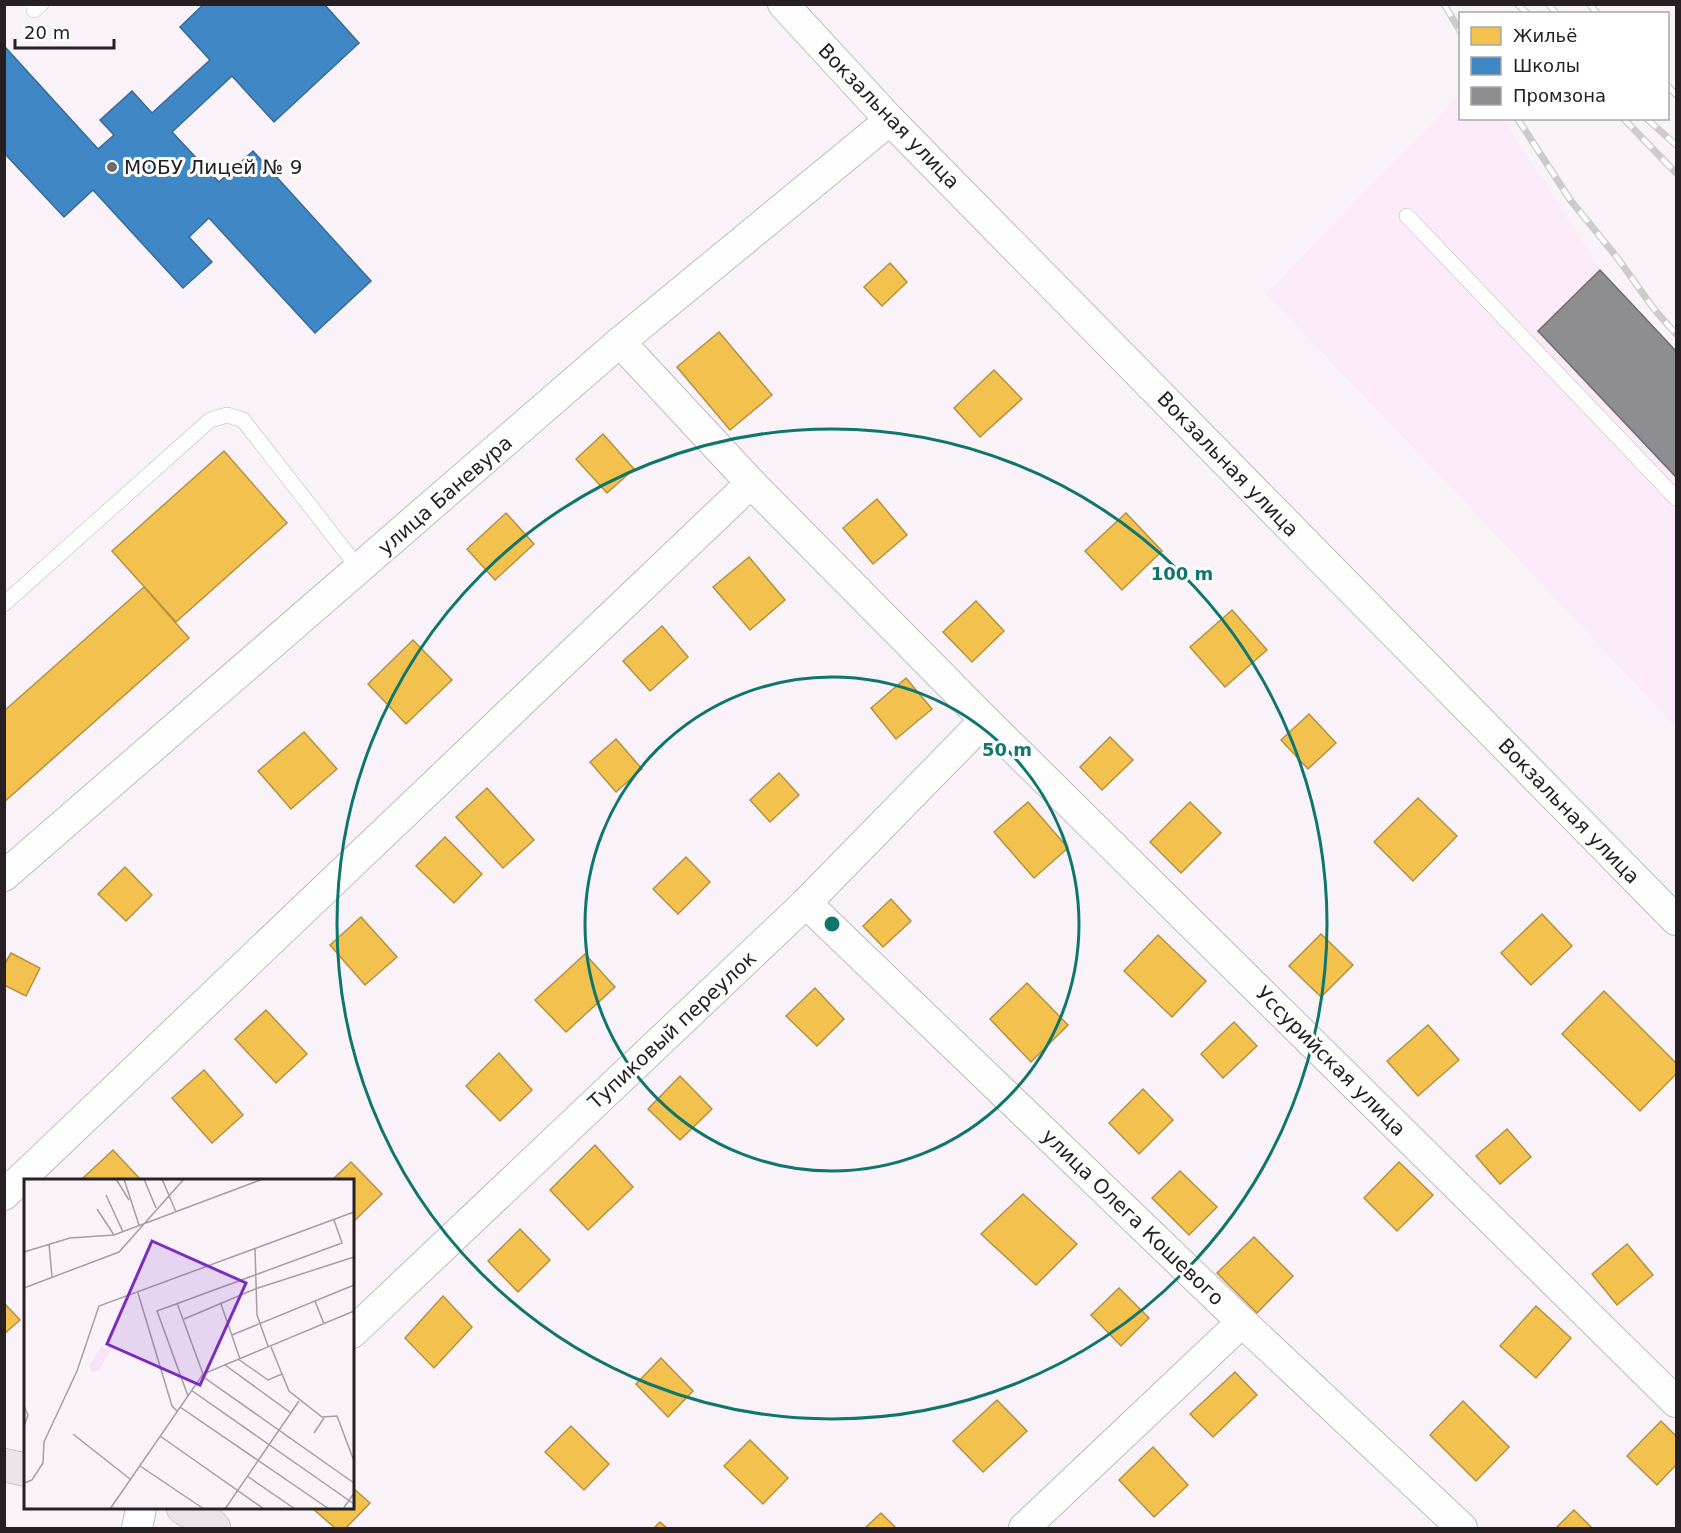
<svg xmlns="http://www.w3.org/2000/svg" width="1681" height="1533" font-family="'DejaVu Sans',sans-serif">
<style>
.built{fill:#fbeaf8}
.homes{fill:#f2c14e;stroke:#b59142;stroke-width:1.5}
.schools{fill:#3f88c5;stroke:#386995;stroke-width:1.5}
.industry{fill:#8d8d92;stroke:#6e6c71;stroke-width:1.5}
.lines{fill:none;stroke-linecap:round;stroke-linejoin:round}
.service-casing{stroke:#c0babf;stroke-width:16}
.minor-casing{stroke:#c0babf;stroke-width:32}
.primary-casing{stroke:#b09fae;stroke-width:34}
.service{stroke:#fefdfe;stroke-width:15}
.minor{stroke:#fefdfe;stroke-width:30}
.primary{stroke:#ebe2ea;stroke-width:33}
.rail-casing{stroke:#cdcacc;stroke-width:7}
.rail{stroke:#fff;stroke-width:4.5;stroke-dasharray:14;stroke-linecap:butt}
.ring{fill:none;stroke:#0f766e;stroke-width:3}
.poi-dot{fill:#706a6f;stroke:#fff;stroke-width:2}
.labels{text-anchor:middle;stroke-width:6;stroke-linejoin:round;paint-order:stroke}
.street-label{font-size:20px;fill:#262025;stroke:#fff}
.poi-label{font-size:20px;fill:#262025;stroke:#fff;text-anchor:start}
.inset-road{fill:none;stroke:#a59ea4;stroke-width:1.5}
.view{fill:#7b2cbf;fill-opacity:0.15;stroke:#7b2cbf;stroke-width:3}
.inset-edge{fill:none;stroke:#262025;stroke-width:3}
.centre{fill:#0f766e;stroke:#fff;stroke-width:3}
.ring-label{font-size:18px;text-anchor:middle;font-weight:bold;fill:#0f766e;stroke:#fff;stroke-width:6;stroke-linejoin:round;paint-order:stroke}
</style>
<rect width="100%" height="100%" fill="#faf2f9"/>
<path class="built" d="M1460,94v24l43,1 111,172 62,66v370l-227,-242 -183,-191z"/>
<g class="homes">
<path d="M890,263l17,19 -25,24 -18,-19z"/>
<path d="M719,332l53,63 -42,35 -53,-63z"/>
<path d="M994,370l28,29 -42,38 -26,-29z"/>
<path d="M603,434l31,35 -27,24 -31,-34z"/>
<path d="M224,451l63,72 -111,99 -64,-71z"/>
<path d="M877,499l30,36 -34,29 -30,-36z"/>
<path d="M506,513l28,31 -39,36 -28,-31z"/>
<path d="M1126,513l36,38 -40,39 -37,-39z"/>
<path d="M749,557l36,43 -35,30 -37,-43z"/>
<path d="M144,587l45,51 -185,164v-91z"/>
<path d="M976,601l28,30 -32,31 -29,-30z"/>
<path d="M1232,610l35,40 -42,37 -35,-40z"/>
<path d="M662,626l26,31 -38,34 -27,-30z"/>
<path d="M413,640l39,40 -46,44 -38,-40z"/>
<path d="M906,678l26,31 -36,30 -25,-31z"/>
<path d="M1309,714l27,29 -28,26 -27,-29z"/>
<path d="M304,732l33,37 -46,40 -33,-38z"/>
<path d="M1110,737l23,23 -31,30 -22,-23z"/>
<path d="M616,739l26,30 -26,23 -26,-30z"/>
<path d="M779,773l20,22 -29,27 -20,-22z"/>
<path d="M487,788l47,52 -31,28 -47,-51z"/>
<path d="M1418,798l39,38 -44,45 -39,-39z"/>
<path d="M1028,802l40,46 -34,30 -40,-46z"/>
<path d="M1190,802l31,31 -40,40 -31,-31z"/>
<path d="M445,837l37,37 -28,29 -38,-37z"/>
<path d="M686,857l24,25 -32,32 -25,-25z"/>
<path d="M125,867l27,28 -26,26 -28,-27z"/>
<path d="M891,899l20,22 -28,26 -20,-21z"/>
<path d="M1542,914l30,32 -41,39 -30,-32z"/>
<path d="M361,917l36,40 -32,28 -35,-40z"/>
<path d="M1321,934l32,31 -32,32 -32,-31z"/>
<path d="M1158,935l48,46 -34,36 -48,-46z"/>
<path d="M11,953l29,15 -14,28 -22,-11v-20z"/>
<path d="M585,954l30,33 -49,45 -31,-32z"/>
<path d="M1027,983l41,42 -37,37 -41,-43z"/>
<path d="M815,988l29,31 -27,27 -31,-30z"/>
<path d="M1604,991l72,72v11l-36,37 -78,-77z"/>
<path d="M266,1010l41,44 -31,29 -41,-44z"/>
<path d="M1234,1022l23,24 -34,32 -22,-24z"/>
<path d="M1428,1025l31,35 -41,36 -31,-35z"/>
<path d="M499,1053l33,37 -32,31 -34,-35z"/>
<path d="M204,1070l39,45 -31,28 -40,-45z"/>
<path d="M680,1076l32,33 -32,31 -32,-31z"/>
<path d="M1143,1089l30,31 -34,34 -30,-31z"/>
<path d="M1507,1129l24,28 -31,27 -24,-28z"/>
<path d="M595,1145l38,42 -45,43 -38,-40z"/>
<path d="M113,1150l28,30h-58l-1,-1z"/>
<path d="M351,1162l31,32 -30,29v-43h-20z"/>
<path d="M1399,1162l34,33 -36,36 -33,-33z"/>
<path d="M1180,1171l37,36 -28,28 -37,-37z"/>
<path d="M1023,1194l54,50 -41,41 -55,-51z"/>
<path d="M520,1229l30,31 -32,32 -30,-31z"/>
<path d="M1254,1237l39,39 -36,37 -40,-40z"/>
<path d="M1627,1244l26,31 -36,30 -25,-31z"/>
<path d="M1119,1288l30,30 -28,28 -30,-31z"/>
<path d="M443,1296l29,31 -38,41 -29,-30z"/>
<path d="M4,1303l16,17 -16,14z"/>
<path d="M1536,1306l35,32 -35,40 -36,-32z"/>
<path d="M661,1358l32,33 -25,26 -32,-33z"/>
<path d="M1235,1372l22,23 -44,42 -23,-23z"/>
<path d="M997,1400l30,31 -44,41 -30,-31z"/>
<path d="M1463,1401l46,46 -33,34 -46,-46z"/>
<path d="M1661,1421l15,15v29l-19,20 -30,-29z"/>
<path d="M571,1426l38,38 -25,26 -39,-38z"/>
<path d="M750,1440l38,38 -25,26 -39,-38z"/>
<path d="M1153,1447l35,38 -34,32 -35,-37z"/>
<path d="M352,1487l18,16 -24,25h-11l-23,-20h40z"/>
<path d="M1574,1510l18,18h-36z"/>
<path d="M881,1513l15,15h-31z"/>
<path d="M660,1522l7,6h-13z"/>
</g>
<path class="schools" d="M204,4h120l35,39 -85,79 -42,-46 -60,56 47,50 34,-31 118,130 -56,52 -106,-115 -20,19 23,25 -29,26 -90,-98 -29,27 -60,-64 1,-106 93,102 16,-14 -14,-15 32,-29 20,22 58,-53 -30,-33z"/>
<path class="industry" d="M1600,270l76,81v126l-138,-146z"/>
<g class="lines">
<defs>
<g id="service">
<path d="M34,10l7,-6"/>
<path d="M1407,216l269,282"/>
<path d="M4,604l206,-184 17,-5 16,5 117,150"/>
</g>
<g id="minor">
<path d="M783,4l107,116 786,800"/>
<path d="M620,342l131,141"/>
<path d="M4,876l616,-534 270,-222"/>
<path d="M806,903l436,419 220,206"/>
<path d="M4,1195l747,-712 234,237 691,682"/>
<path d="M352,1333l454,-430 179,-183"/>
<path d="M137,1528l4,-20"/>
<path d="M1024,1528l218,-206"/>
</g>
<g id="primary">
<path d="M4,1465l22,5"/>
<path d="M183,1508l25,14 6,6"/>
</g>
</defs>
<use href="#service" class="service-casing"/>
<use href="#minor" class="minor-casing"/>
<use href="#primary" class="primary-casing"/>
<use href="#service" class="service"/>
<use href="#minor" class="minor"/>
<use href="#primary" class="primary"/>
<defs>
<g id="rail">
<path d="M1444,4l16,27"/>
<path d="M1517,4l11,10"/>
<path d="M1548,4l9,10"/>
<path d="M1589,4l9,10"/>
<path d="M1668,86l8,9"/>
<path d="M1517,118l54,83 45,55 38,53 22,25"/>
<path d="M1623,118l53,55"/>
<path d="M1646,118l30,27"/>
</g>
</defs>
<use href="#rail" class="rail-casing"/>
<use href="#rail" class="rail"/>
</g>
<g class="ring">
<circle cx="832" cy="924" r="247"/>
<circle cx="832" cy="924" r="495"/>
</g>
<circle class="poi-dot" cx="112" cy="167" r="6"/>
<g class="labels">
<g class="street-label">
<text transform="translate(889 116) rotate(46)" y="7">Вокзальная улица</text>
<text transform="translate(1228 464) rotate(46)" y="7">Вокзальная улица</text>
<text transform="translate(445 495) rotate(-41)" y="7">улица Баневура</text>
<text transform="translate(1569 811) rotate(46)" y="7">Вокзальная улица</text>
<text transform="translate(672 1030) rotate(-43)" y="7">Тупиковый переулок</text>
<text transform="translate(1331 1061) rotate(45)" y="7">Уссурийская улица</text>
<text transform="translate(1133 1217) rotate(44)" y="7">улица Олега Кошевого</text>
</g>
<g class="poi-label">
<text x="124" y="174">МОБУ Лицей № 9</text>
</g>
</g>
<g transform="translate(24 1179)">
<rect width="330" height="330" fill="#faf2f9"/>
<path d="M77,168l7,2 1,4 -10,17 -7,2 -3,-6z" fill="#f9e2f5"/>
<path class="inset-road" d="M92,0l13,21M100,0l15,46M120,0l12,29M138,0l14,33M82,16l17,37M73,30l17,26M25,65l3,33M231,70l2,66 11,31M0,73l46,-14 44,-3 149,-56M0,109l95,-36 65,-73M114,114l34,113 5,5M291,122l9,23M153,124l26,71M197,125l19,55M160,140l71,-30 99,-32M208,156l122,-50M247,168l18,44 33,26 15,-1 17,45M214,180l30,21 14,-6M201,186l66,48M178,197l152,107M167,211l163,114M164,217l-31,-85 185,-68 -8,-23M0,227l4,9 -4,11M156,228l149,102M290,254l10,-15M49,255l57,45M136,257l104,73M116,287l64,43M223,297l48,33M0,304l8,-3 11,-17 1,-21 33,-71 22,-65 255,-94M86,330l93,-135 151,-63M201,330l74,-108M319,330l11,-16"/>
<path class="view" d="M128,62l94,42 -46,102 -93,-41z"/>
<rect width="330" height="330" class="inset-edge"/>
</g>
<circle cx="832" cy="924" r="9" class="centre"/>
<g class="ring-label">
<text x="1182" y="580">100 m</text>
<text x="1007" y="756">50 m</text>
</g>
<rect width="1681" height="1533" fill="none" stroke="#262025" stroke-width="12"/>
<rect x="1459" y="12" width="210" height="108" fill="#ffffff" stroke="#a8a6a8" stroke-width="1.5"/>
<rect x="1471" y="27" width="30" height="18" fill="#f2c14e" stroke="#a8a6a8" stroke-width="1.5"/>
<text x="1513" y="42" font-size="18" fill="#262025">Жильё</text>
<rect x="1471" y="57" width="30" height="18" fill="#3f88c5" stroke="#a8a6a8" stroke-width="1.5"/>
<text x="1513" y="72" font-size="18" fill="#262025">Школы</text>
<rect x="1471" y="87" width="30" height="18" fill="#8d8d92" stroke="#a8a6a8" stroke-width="1.5"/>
<text x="1513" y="102" font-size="18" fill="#262025">Промзона</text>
<path d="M15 39v9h99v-9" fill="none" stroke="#262025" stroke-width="3"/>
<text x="24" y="39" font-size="18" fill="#262025" stroke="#ffffff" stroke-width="4.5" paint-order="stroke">20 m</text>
</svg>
